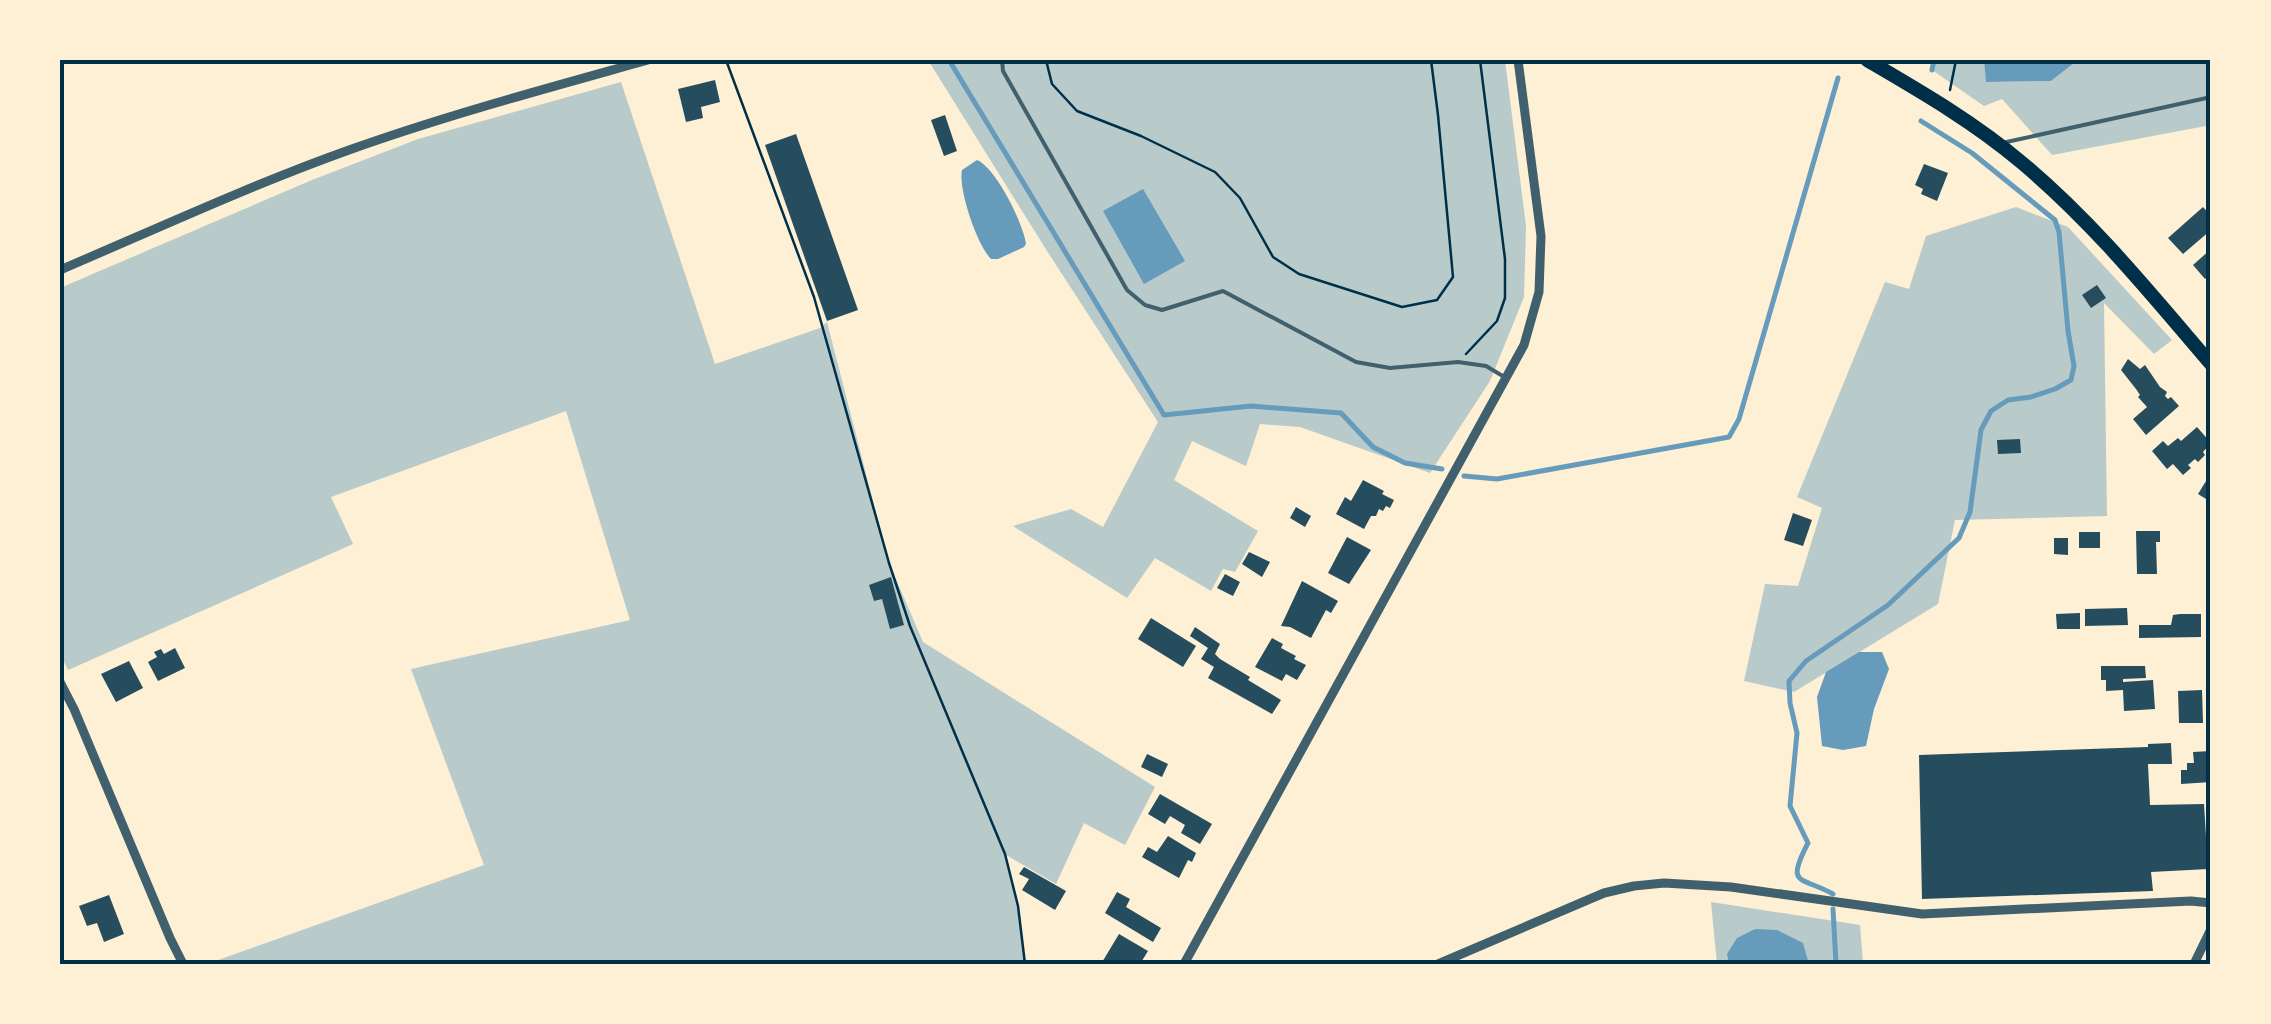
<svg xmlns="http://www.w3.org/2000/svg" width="2271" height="1024" font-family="'Exo 2',sans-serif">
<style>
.green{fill:#b9caca}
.water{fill:#669bbc}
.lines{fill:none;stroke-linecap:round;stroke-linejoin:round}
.stream{stroke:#669bbc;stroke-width:5}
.building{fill:#264d5e}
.path{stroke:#003049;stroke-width:2.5}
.service{stroke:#3f606c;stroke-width:4}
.minor{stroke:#3f606c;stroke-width:9}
.primary{stroke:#003049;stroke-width:14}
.neatline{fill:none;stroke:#003049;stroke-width:4}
</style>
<rect width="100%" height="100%" fill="#fdf0d5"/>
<g class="green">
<path d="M928,60h577l21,166 -2,71 -34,84 -60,92 -130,-46 -40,-3 -14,42 -54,-25 -18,39 84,51 -23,41 -12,-3 -12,22 -56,-33 -28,40 -114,-72 58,-17 32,18 55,-105 -111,-171z"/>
<path d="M1934,60h50l3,22 64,-1 27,-21h133v65l-159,30 -50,-56 -18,7 -52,-36z"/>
<path d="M621,82l94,282 105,-36 7,-6 62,241 34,79 232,145 -30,58 -41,-22 -28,61 -50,-29 12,51 7,58h-818l277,-99 -73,-196 219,-49 -64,-209 -235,86 22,47 -285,126 -8,-16v-366l252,-108 106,-41z"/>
<path d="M2016,207l52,20 104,113 -18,14 -50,-51 3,213 -152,4 -17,84 -144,88 -50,-11 21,-97 33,2 24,-78 -25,-11 88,-215 24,7 17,-53z"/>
<path d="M1711,902l149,23 3,39h-146z"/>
</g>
<g class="water">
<path d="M1984,60h94l-27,21 -65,1z"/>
<path d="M977,160c19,8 46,63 49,84l-2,3 -26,12h-7c-14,-14 -33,-70 -29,-89z"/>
<path d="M1143,189l42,72 -41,23 -41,-73z"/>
<path d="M1859,652h23l7,17 -15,40 -8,37 -23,4 -21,-4 -5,-49 9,-25z"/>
<path d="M1755,929l22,1 26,13 6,21h-80l-2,-10 10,-16z"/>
</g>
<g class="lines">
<g class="stream">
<path d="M949,60l215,355 87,-9 90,7 32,34 32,16 37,6"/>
<path d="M1932,70l2,-10"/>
<path d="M1464,476l33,3 232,-42 10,-18 99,-341"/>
<path d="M1833,894c-32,-18 -48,-7 -25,-51l-18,-37 7,-73 -7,-30 -1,-22 17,-20 82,-56 71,-67 11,-26 11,-82 10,-19 17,-11 23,-3 24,-8 16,-9 3,-14 -6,-35 -9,-99 -4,-12 -83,-67 -51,-32"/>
<path d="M1833,909l3,55"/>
</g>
</g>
<g class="building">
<path d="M715,80l5,22 -19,5 2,11 -17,4 -8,-33z"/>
<path d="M945,115l12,36 -13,5 -13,-36z"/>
<path d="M796,134l62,176 -31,11 -62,-176z"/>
<path d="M1924,164l24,9 -11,28 -16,-7 2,-5 -8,-4z"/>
<path d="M2203,207l8,9v14l-28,24 -15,-16z"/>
<path d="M2211,249v25l-6,5 -12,-14z"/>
<path d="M2097,285l9,13 -15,10 -9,-13z"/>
<path d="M2128,359l12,10 5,-4 15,22 7,5 -2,4 3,3 3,-2 8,9 -33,29 -13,-16 14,-12 -9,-10 2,-2 -4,-6 -15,-19z"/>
<path d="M2197,427l14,16 -8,9 2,3 -7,7 -3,-3 -7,6 3,3 -8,7 -10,-11 -6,5 -15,-18 11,-10 5,5 10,-8 3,3z"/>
<path d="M2020,439l1,14 -23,1 -1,-14z"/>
<path d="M2211,473v29l-13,-8z"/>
<path d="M1363,480l21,11 -2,3 12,6 -4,8 -4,-2 -3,5 -4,-2 -3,7h-5l-7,13 -28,-15 9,-17 6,4z"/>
<path d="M1296,507l15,9 -6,11 -15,-9z"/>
<path d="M1793,513l19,7 -9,26 -19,-6z"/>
<path d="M2136,531h24v11h-4l1,32h-20z"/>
<rect x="2079" y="532" width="21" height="16"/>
<path d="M1347,537l24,13 -22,34 -21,-11z"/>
<path d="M2054,538h14v17l-14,-1z"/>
<path d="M1249,552l21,10 -8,15 -20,-13z"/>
<path d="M1225,574l15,8 -7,14 -16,-8z"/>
<path d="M891,577l13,48 -14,4 -8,-30 -8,2 -5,-16z"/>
<path d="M1302,581l36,20 -7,12 -5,-3 -15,28 -21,-11 -9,-1z"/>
<path d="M2127,608l1,17 -43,1v-17z"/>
<path d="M2080,613v16h-23l-1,-15z"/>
<path d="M2180,614h21v23l-62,1v-13h32l2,-10z"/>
<path d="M1151,618l45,28 -13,21 -45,-28z"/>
<path d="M1195,627l25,17 -5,10 5,5 30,18 -2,3 33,20 -9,14 -64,-36 6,-11 -13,-8 7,-11 -18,-12z"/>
<path d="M1272,638l11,6 -2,4 15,8 -2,3 12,6 -9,15 -11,-6 -4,7 -27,-14z"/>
<path d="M175,648l10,20 -27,13 -10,-19 9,-5 -3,-5 7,-3 3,5z"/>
<path d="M129,661l14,27 -27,14 -15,-28z"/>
<path d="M2101,666h44l1,12 -23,1v3l30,-2 2,29 -31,2 -1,-21 -17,1v-11h-5z"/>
<path d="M2202,690l1,33h-24l-1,-32z"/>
<path d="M2171,743l1,21h-24l2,41 54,-1 4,65 -57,3 2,19 -231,8 -3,-144 229,-8v-3z"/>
<path d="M2211,751v31l-30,2v-14h6v-7h7l-1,-11z"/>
<path d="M1147,754l21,10 -6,13 -21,-10z"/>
<path d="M1160,794l52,30 -12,20 -19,-11 4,-8 -15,-9 -5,8 -17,-10z"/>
<path d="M1168,836l28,17 -4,9 -4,-2 -9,18 -37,-21 6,-10 9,5z"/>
<path d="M1024,867l42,24 -11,19 -33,-20 7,-11 -10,-5z"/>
<path d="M1117,892l13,7 -4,8 35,21 -8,14 -48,-29z"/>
<path d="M109,895l15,39 -20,8 -7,-19 -10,3 -8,-20z"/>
<path d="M1119,934l29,17 -8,13h-39z"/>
</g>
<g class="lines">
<g class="path">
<path d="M726,60l88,237 75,266 21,63 95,228 13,52 7,58"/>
<path d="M1046,60l6,24 25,27 64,25 74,36 25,26 33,59 26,17 103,33 35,-7 16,-23 -15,-162 -7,-55"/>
<path d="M1950,90l6,-30"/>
<path d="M1466,354l31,-33 8,-23v-39l-25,-199"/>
</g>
<g class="service">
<path d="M1002,60l1,11 124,219 18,15 17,5 61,-19 133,71 34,6 68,-6 28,4 20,12"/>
<path d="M2002,143l209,-46"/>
</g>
<g class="minor">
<path d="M60,270c96,-41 191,-85 289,-120 98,-35 199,-62 299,-90"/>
<path d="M60,682l14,27 96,229 13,26"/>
<path d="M1184,964l340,-619 15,-53 2,-56 -23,-176"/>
<path d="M1438,964l166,-71 30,-7 30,-3 67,4 191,27 269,-13 20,2"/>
<path d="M2194,964l17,-35"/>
</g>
<path class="primary" d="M1867,60c53,31 107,62 154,102 71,59 130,132 190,202"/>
</g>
<rect width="2271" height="1024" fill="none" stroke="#fdf0d5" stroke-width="125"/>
<rect x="62" y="62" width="2146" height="900" class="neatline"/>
</svg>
